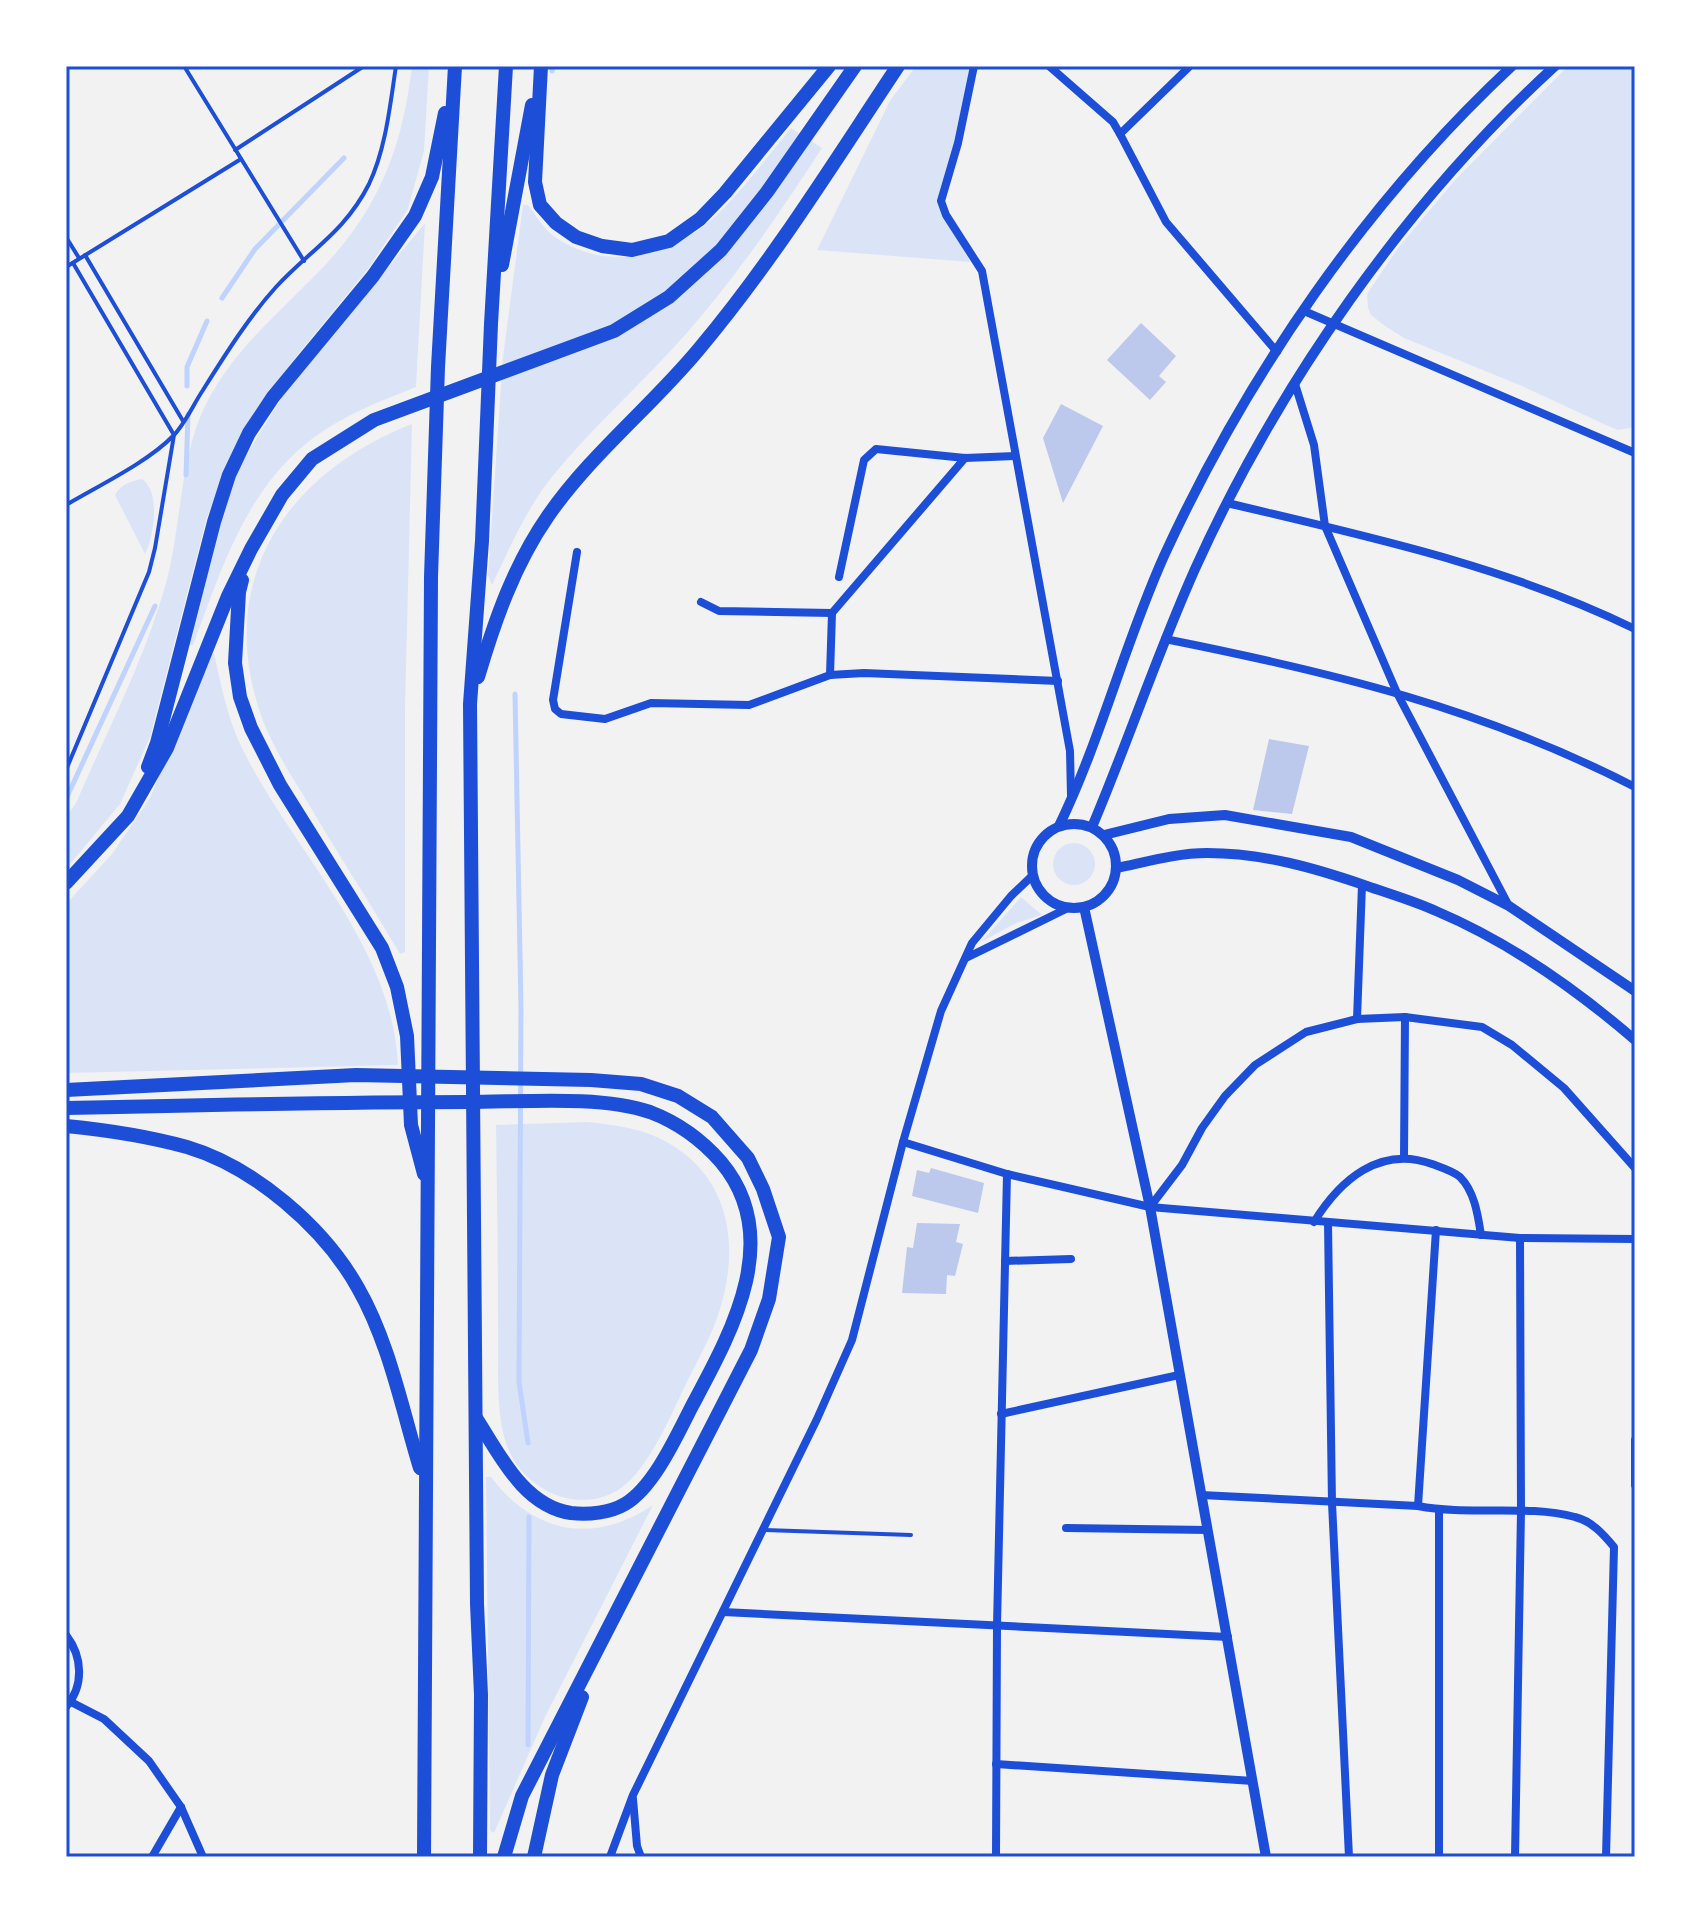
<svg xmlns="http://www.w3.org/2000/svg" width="1701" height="1923" font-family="Helvetica,sans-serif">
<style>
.green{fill:#dbe4f7}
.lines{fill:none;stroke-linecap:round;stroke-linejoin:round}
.stream{stroke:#bfd3fe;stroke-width:5}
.building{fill:#bdc9ec}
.service{stroke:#1d4ed8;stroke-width:4}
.minor{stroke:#1d4ed8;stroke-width:8}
.tertiary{stroke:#1d4ed8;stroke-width:10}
.trunk{stroke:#1d4ed8;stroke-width:14}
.neatline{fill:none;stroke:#1d4ed8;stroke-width:3}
</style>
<rect width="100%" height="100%" fill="#f2f2f2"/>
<g class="green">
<path d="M412,66h17l-5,85 -16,58 -40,60 -69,84 -53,73 -39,91 -57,220 -30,67 -54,65v-52l10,-14c31,-72 69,-144 90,-220 15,-55 14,-127 39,-177 31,-63 85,-101 130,-152 49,-57 68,-114 77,-188z"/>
<path d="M916,66h60l-35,128 29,68 -153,-12 73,-149z"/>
<path d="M1568,66h67v361l-17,3 -10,-4 -86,-40 -118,-48 -19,-12 -14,-11 -3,-7 -1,-14 31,-46 56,-67z"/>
<path d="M791,128l31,20c-42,65 -86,129 -137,187 -43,49 -93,92 -134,143 -25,32 -42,71 -59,107l-4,-10 15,-218 20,-152h5c7,9 14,21 23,29 47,36 109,27 154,-9 30,-24 61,-67 86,-97z"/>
<path d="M425,223l-9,164c-35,14 -70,27 -100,49 -70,51 -94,132 -123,209l-6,-1 21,-84 26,-81 13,-25 38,-62z"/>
<path d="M412,424l-7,286v242l-5,2c-31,-53 -64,-103 -95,-156 -18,-29 -37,-59 -47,-92 -41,-132 33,-235 154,-282z"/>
<path d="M142,479c19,13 12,57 3,75l-30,-59c5,-10 16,-14 27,-16z"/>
<path d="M214,653c7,32 13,63 27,93 51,105 151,197 157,319l-332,8v-169l46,-50 38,-56 59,-142z"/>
<circle cx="1074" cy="864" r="21"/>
<path d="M1021,897l21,18 -26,8 -35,19z"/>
<path d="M588,1122c24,3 48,5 71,16 69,33 82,103 61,171 -8,27 -23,52 -35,77 -15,31 -36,82 -64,102 -43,30 -103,0 -116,-48 -10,-34 -6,-79 -7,-115 0,-67 -1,-133 -2,-200z"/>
<path d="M486,1477h5c43,57 103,68 162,28l-108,212 -51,116 -4,-3z"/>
</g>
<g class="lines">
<g class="stream">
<path d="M552,71v-5"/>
<path d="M222,298l33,-49 89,-91"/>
<path d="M187,386v-19l20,-46"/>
<path d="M186,475l2,-61"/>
<path d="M515,694l6,314 -2,374 9,61"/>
<path d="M66,799l89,-193"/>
<path d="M528,1745l1,-228"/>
</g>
</g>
<g class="building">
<path d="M1141,323l35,33 -17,20 7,6 -16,18 -43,-40z"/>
<path d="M1061,404l42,22 -40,77 -20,-65z"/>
<path d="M1269,739l40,7 -17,68 -39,-4z"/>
<path d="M931,1168l53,15 -6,30 -66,-17 5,-26 12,3z"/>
<path d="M917,1223l43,1 -4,18 7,2 -8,32 -8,-1 -1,19 -44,-1 5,-46 6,1z"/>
</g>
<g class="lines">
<g class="service">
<path d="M184,66l120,195"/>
<path d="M235,150l129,-84"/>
<path d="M66,237l13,21"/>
<path d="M85,255l98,166"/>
<path d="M66,267l175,-108"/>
<path d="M66,505c32,-19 82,-43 107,-69 12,-12 20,-31 30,-46 22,-35 45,-72 73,-103 34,-37 69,-55 93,-103 17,-36 21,-79 27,-118"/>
<path d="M66,770l83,-198 6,-24 19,-113 -101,-172"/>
<path d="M765,1530l146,5"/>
</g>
<g class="minor">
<path d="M974,66l-16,77 -17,58 5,14 36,56 88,480 1,45"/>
<path d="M1049,66l64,56 7,12 70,-68"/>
<path d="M1120,134l46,88 111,130"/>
<path d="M1304,311l331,142"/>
<path d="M1295,384l19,61 11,81 72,167 112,213"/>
<path d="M1227,503c138,33 280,63 408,126"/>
<path d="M577,552l-24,148 2,9 6,5 44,5 46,-16 98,2 81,-30 34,-2 194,8"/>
<path d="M839,577l25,-117 12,-11 89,9 50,-2"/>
<path d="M701,602l18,9 113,2"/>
<path d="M1165,639c166,33 319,70 470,148"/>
<path d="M830,675l2,-62 133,-155"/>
<path d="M966,958l102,-50"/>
<path d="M1357,1019l5,-134"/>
<path d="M903,1142l104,32 143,33 370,31 115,1"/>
<path d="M1404,1157l1,-140"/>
<path d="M1150,1207l32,-42 20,-37 23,-32 30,-31 51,-33 51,-13 48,-2 77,10 30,18 52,43 71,80"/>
<path d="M1314,1222c26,-42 66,-77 118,-58 8,3 21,7 28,13 15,15 18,39 21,58"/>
<path d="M1328,1223l4,280 17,354"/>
<path d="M1005,1261l66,-2"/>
<path d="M1001,1414l178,-39"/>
<path d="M1635,1440v45"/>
<path d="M1201,1495l217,11c51,10 108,-2 157,11 17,4 29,18 39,30l-8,310"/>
<path d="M1418,1506l18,-276"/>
<path d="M1066,1528l142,2"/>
<path d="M723,1612l505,25"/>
<path d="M66,1635c17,22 18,51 0,72"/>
<path d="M71,1702l33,17 45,42 32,46 22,50"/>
<path d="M996,1764l257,17"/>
<path d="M633,1799l4,47 4,11"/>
<path d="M152,1857l29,-50"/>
<path d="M610,1857l23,-62 184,-376 35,-79 51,-198 38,-131 31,-68 39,-47 22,-21"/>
<path d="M996,1857l1,-231 10,-452"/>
<path d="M1439,1857v-347"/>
<path d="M1515,1857l6,-346 -1,-273"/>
</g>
<g class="tertiary">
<circle cx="1074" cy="866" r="42"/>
<path d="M1059,826c42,-87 65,-181 105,-270 83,-181 202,-354 348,-490"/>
<path d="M1092,827c36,-85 65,-173 103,-258 83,-184 211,-367 360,-503"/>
<path d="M1104,835l65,-16 56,-4 126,22 107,43 51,26 126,85"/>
<path d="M1117,868c29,-6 60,-15 90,-15 56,0 108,15 160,33 23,8 47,15 69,25 71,30 141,79 199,129"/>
<path d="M1084,907l66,300 116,650"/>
</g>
<g class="trunk">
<path d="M541,66l-6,116 5,23 16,18 20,14 26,9 30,4 37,-9 31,-22 25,-26 104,-127"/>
<path d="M502,265l30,-160"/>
<path d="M242,580l-3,12 -4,71 5,34 11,31 29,57 102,163 15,39 10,49 4,89 13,49"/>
<path d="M478,677c17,-57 36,-112 70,-161 43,-62 103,-109 151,-167 74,-88 135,-187 199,-283"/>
<path d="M148,767l9,-24 57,-221 15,-47 20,-42 24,-36 100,-121 42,-60 17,-39 13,-64"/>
<path d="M66,883l62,-67 39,-68 61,-152 23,-47 31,-54 30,-36 62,-39 240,-89 55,-34 52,-47 46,-58 88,-126"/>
<path d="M66,1090l290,-15 235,5 50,4 37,12 34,21 36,41 15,31 16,48 -10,62 -18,51 -229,446 -18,61"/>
<path d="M66,1108c134,-3 268,-6 402,-6 54,0 132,-7 182,10 29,11 51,27 71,50 64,76 10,171 -29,244 -15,29 -38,81 -67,98 -15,9 -37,11 -54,9 -48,-7 -72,-60 -95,-95"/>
<path d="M66,1126c41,4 81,10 121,21 67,20 137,80 171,141 31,54 44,121 62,180"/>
<path d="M424,1857l7,-1280 7,-210 17,-301"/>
<path d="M480,1857l1,-162 -4,-91 -7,-900 12,-163 9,-217 15,-258"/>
<path d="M534,1857l18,-82 30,-78"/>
</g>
</g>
<rect width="1701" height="1923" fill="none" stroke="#ffffff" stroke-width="136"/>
<rect x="68" y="68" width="1565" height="1787" class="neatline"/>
</svg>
